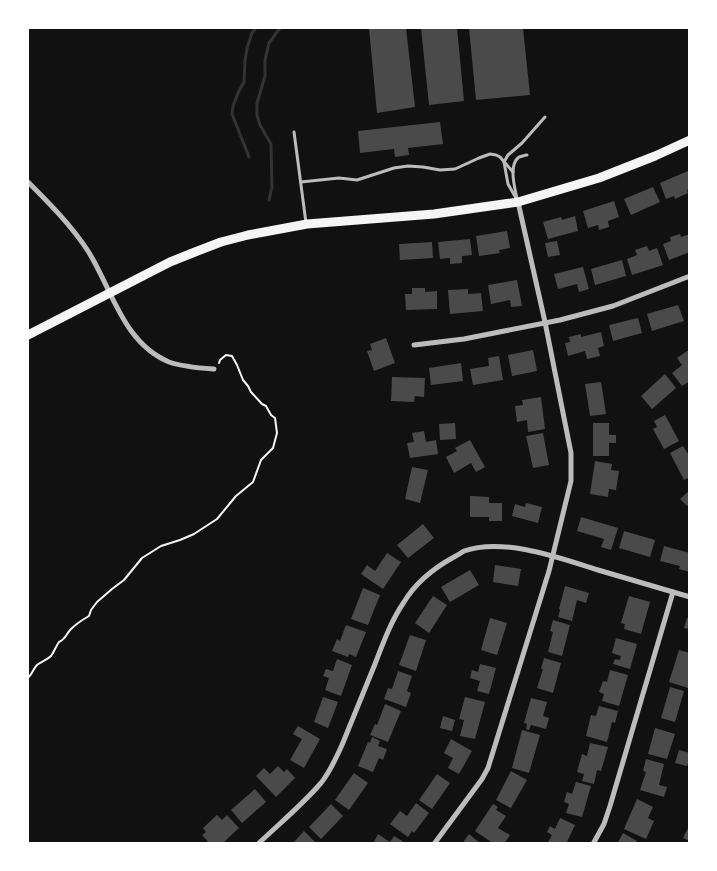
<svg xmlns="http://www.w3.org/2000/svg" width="717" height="871" font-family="'Space Grotesk',sans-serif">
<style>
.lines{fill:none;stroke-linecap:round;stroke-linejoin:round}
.stream{stroke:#333;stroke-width:3}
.building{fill:#4a4a4a}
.path{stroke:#f5f5f5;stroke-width:2}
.service{stroke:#bcbcbc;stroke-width:3}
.minor{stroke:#bcbcbc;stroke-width:5}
.secondary{stroke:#f5f5f5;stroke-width:9}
</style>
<rect width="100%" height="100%" fill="#111"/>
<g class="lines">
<g class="stream">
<path d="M249,157l-17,-43 1,-8 5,-13 6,-11 1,-21 2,-13 5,-15 4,-5"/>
<path d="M269,200l3,-13 -1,-43 -11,-19 -3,-10v-12l8,-27v-16l4,-17 11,-15"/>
</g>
</g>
<g class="building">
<path d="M369,28h37l9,79 -38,6z"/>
<path d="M421,28h36l7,73 -35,4z"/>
<path d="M469,28h54l7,67 -54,5z"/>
<path d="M440,122l3,22 -35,4 1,7 -14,2 -1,-8 -34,4 -2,-22z"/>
<path d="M690,170v19l-3,1 1,3 -13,6 -1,-3 -8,3 -6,-16z"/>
<path d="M653,187l7,15 -29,13 -7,-16z"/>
<path d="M614,201l5,16 -11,4 1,6 -10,3 -1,-5 -10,3 -5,-17z"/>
<path d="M575,216l3,15 -30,8 -5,-17 18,-5 1,3z"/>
<path d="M507,231l3,17 -11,2 1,3 -21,3 -3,-20z"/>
<path d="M680,234l1,3 9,-3v18l-21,8 -6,-16 8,-3 -1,-4z"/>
<path d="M470,239l2,16 -10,1v7l-12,1v-6l-10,1 -2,-17z"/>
<path d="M557,241l3,14 -12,2 -3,-14z"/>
<path d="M432,242l1,16 -33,2 -1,-16z"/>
<path d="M647,246l2,5 8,-3 6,17 -31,10 -5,-16 10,-4 -2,-5z"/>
<path d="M622,260l4,16 -31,9 -4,-16z"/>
<path d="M583,267l6,22 -10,3 -2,-8 -19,5 -4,-15z"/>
<path d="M517,280l5,26 -11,1 -1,-7 -19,4 -3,-19z"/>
<path d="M412,288h13v4l12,-1v18l-31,1 -1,-16h7z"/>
<path d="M468,289v5l13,-1 2,18 -33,3 -2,-24z"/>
<path d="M678,305l6,16 -32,10 -5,-17z"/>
<path d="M638,318l4,15 -29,8 -4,-16z"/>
<path d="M601,332l3,14 -6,2 2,8 -13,3 -2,-8 -17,5 -3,-13 5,-1 -1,-5 12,-3v3z"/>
<path d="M386,338l9,25 -21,8 -7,-20 5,-1 -2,-6z"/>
<path d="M690,349v32l-8,5 -10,-13 10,-8 -5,-7z"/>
<path d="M533,350l4,21 -25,5 -4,-21z"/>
<path d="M499,356l4,24 -30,5 -3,-16 19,-3 -1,-8z"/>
<path d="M461,363l2,18 -32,4 -2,-17z"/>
<path d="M665,374l11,14 -24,21 -11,-13z"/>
<path d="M392,377l33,1 -1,19 -9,-1 -1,6 -23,-1z"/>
<path d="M601,382l5,32 -16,2 -5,-32z"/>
<path d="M541,397l4,32 -17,3 -1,-12 -10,2 -2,-16 8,-1 -1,-5z"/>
<path d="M665,415l14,26 -15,8 -11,-20 4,-2 -3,-6z"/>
<path d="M455,423l1,16 -16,1 -1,-16z"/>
<path d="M593,423h16v12h7v8h-7v13h-16z"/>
<path d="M424,431l2,11 10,-2 2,14 -28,4 -3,-15 7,-1 -2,-9z"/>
<path d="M543,433l6,32 -16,3 -7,-32z"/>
<path d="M470,440l15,27 -9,5 -5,-9 -17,10 -8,-16 11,-6 -2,-3z"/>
<path d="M683,446l7,11v20l-6,3 -14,-27z"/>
<path d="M595,461l17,3 -1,6 8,1 -3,19 -7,-1 -1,8 -18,-3z"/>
<path d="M412,467l16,3 -8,33 -15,-4z"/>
<path d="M690,490v13l-3,3 -7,-7z"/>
<path d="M470,496l19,1v6h13v18h-13v-4h-19z"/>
<path d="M526,503l16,4 -4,16 -26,-7 3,-12 10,3z"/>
<path d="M581,517l37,11 -7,22 -10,-3 3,-8 -27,-8z"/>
<path d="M423,524l11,14 -26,20 -11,-13z"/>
<path d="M624,531l31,9 -5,17 -31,-9z"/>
<path d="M664,546l26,7v19l-11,-3 1,-3 -20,-5z"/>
<path d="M387,553l14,9 -18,27 -22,-15 6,-9 8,6z"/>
<path d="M495,565l26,4 -3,17 -25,-4z"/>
<path d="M470,570l9,15 -29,17 -9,-15z"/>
<path d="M565,586l24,7 -3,10 -9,-3 -5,21 -14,-4 2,-7 -1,-1z"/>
<path d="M363,588l17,7 -12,30 -17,-6z"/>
<path d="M433,596l14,9 -18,28 -14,-10z"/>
<path d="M629,596l21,6 -9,32 -17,-5 1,-5 -4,-1z"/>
<path d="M490,618l17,5 -10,32 -16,-5z"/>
<path d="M687,618h3v11l-6,-1z"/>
<path d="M553,620l17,5 -8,31 -14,-4 5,-20 -3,-1z"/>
<path d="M346,625l20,7 -10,25 -7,-3 -1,3 -16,-6 5,-12 3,2z"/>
<path d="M410,635l16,5 -10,31 -17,-6z"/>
<path d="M616,638l21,6 -7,25 -17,-5 2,-5 5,1 1,-4 -9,-3z"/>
<path d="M679,650l11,3v17l-2,5 2,1v8l-2,4 -19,-6z"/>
<path d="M544,658l17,5 -8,30 -16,-5 6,-19h-2z"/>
<path d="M337,659l15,6 -11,31 -16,-6 4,-12 -6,-2 3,-7 7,2z"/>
<path d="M480,664l16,4 -7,26 -12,-3 3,-10 -10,-3 2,-8 6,2z"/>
<path d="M610,670l18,5 -9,31 -17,-5 2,-7 -5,-2 4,-11 4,1z"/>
<path d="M398,671l14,5 -5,15 4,2 -5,14 -22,-8 4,-11 4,1z"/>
<path d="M670,687l14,4 -9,31 -14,-4z"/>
<path d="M323,697l15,5 -10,26 -14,-6z"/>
<path d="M465,697l20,5 -10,37 -15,-3 4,-16 -5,-1z"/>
<path d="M531,698l16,4 -4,14 6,2 -3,11 -15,-4 -2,5 -3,-1 1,-5 -3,-1z"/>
<path d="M385,704l16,7 -13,31 -18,-7 5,-11 2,1z"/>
<path d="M599,706l19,5 -3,12 -3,-1 -5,20 -21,-6 5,-21 5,1z"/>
<path d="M443,716l12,4 -3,11 -12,-3z"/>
<path d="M298,726l22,13 -16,29 -14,-8 12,-21 -9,-5z"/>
<path d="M655,728l20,6 -8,25 -19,-5z"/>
<path d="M522,730l18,5 -11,38 -17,-5z"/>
<path d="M372,737l8,4 -2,5 9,3 -4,11 -4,-2 -6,14 -15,-6 10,-24 2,1z"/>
<path d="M451,739l21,12 -13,23 -11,-6 5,-10 -9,-5z"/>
<path d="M590,743l18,4 -7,24 -4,-1 -3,14 -12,-3 2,-7 -7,-2 5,-18 5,2z"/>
<path d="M679,750l11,3v6l-3,7 -12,-3z"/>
<path d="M646,759l18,5 -5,21 8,2 -3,10 -24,-7 6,-18 -3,-1z"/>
<path d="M278,766l6,6 3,-3 8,9 -19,19 -20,-21 8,-8 6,6z"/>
<path d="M511,771l16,9 -16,28 -15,-8z"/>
<path d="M354,773l14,10 -19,27 -14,-10z"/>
<path d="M437,774l13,9 -18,26 -13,-9z"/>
<path d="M576,782l15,4 -9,31 -16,-4 3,-9 -5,-2 3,-10 5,2z"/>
<path d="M255,789l11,13 -24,21 -11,-13z"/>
<path d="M637,799l16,8 -5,11 6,3 -8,18 -22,-10z"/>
<path d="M416,803l13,10 -15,20 -2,-2 -4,6 -18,-13 10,-13 7,5z"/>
<path d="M331,804l12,12 -22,23 -12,-12z"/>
<path d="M493,804l5,3 -2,3 10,6 -8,12 12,7 -6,9h-10l-19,-13z"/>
<path d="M217,815l5,5 5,-5 12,13 -17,16h-12l-8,-9 4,-3 -3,-4z"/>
<path d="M560,818l15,7 -9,19h-19l5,-9 -5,-3 3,-6 5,3z"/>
<path d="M688,828l2,1v12l-7,-3z"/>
<path d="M304,831l11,11 -2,2h-21z"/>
<path d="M623,833l14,8 -2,3h-18z"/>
<path d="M378,834l12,8 4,-6 13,8h-34z"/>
<path d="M469,834l12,10h-19z"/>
</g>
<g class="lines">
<path class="path" d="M28,678c5,-5 5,-9 9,-13 5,-4 10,-5 14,-9 3,-4 5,-10 8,-14 7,-3 7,-8 12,-13 5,-5 11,-9 18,-13l2,-6 6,-8 15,-13 12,-9 18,-22 19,-12 19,-6 14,-6 23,-15 19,-23 17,-14 8,-22 12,-12 4,-15 -2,-15 -4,-3 -5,-9 -4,-2 -11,-12 -3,-6 -5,-6 -6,-15 -5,-9 -6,-1 -6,5 -1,3"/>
<g class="service">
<path d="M294,132l12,91"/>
<path d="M301,182l38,-4 18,2 37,-12 14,-2 15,1 17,3 15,-1 24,-11 11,-4 6,1 4,2 13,15"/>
<path d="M517,199c-2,-11 -9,-34 2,-42 1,0 6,-2 8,-2"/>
<path d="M517,200l-9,-16 -4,-22 4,-7 14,-12 23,-26"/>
</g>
<g class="minor">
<path d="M28,182c21,21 43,43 60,69 24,38 35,92 81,111 14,5 30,6 45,7"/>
<path d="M414,345l50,-6 96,-19 53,-14 77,-30"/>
<path d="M258,844c21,-20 44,-39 63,-61 9,-11 15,-25 21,-38 11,-27 22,-54 33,-81 8,-21 16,-43 29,-62 12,-20 30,-34 50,-45 4,-2 7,-4 10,-6 39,-14 96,7 134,19 31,9 61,18 92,27"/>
<path d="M434,844l48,-65 6,-11 61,-197 22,-90v-28l-26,-131 -27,-120"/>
<path d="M593,844l11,-20 6,-18 63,-214"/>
</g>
<path class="secondary" d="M28,335l142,-73 25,-10 26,-10 27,-7 59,-11 127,-10 84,-12 81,-24 56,-22 35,-16"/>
</g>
<rect width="717" height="871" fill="none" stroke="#ffffff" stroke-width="58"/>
</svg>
